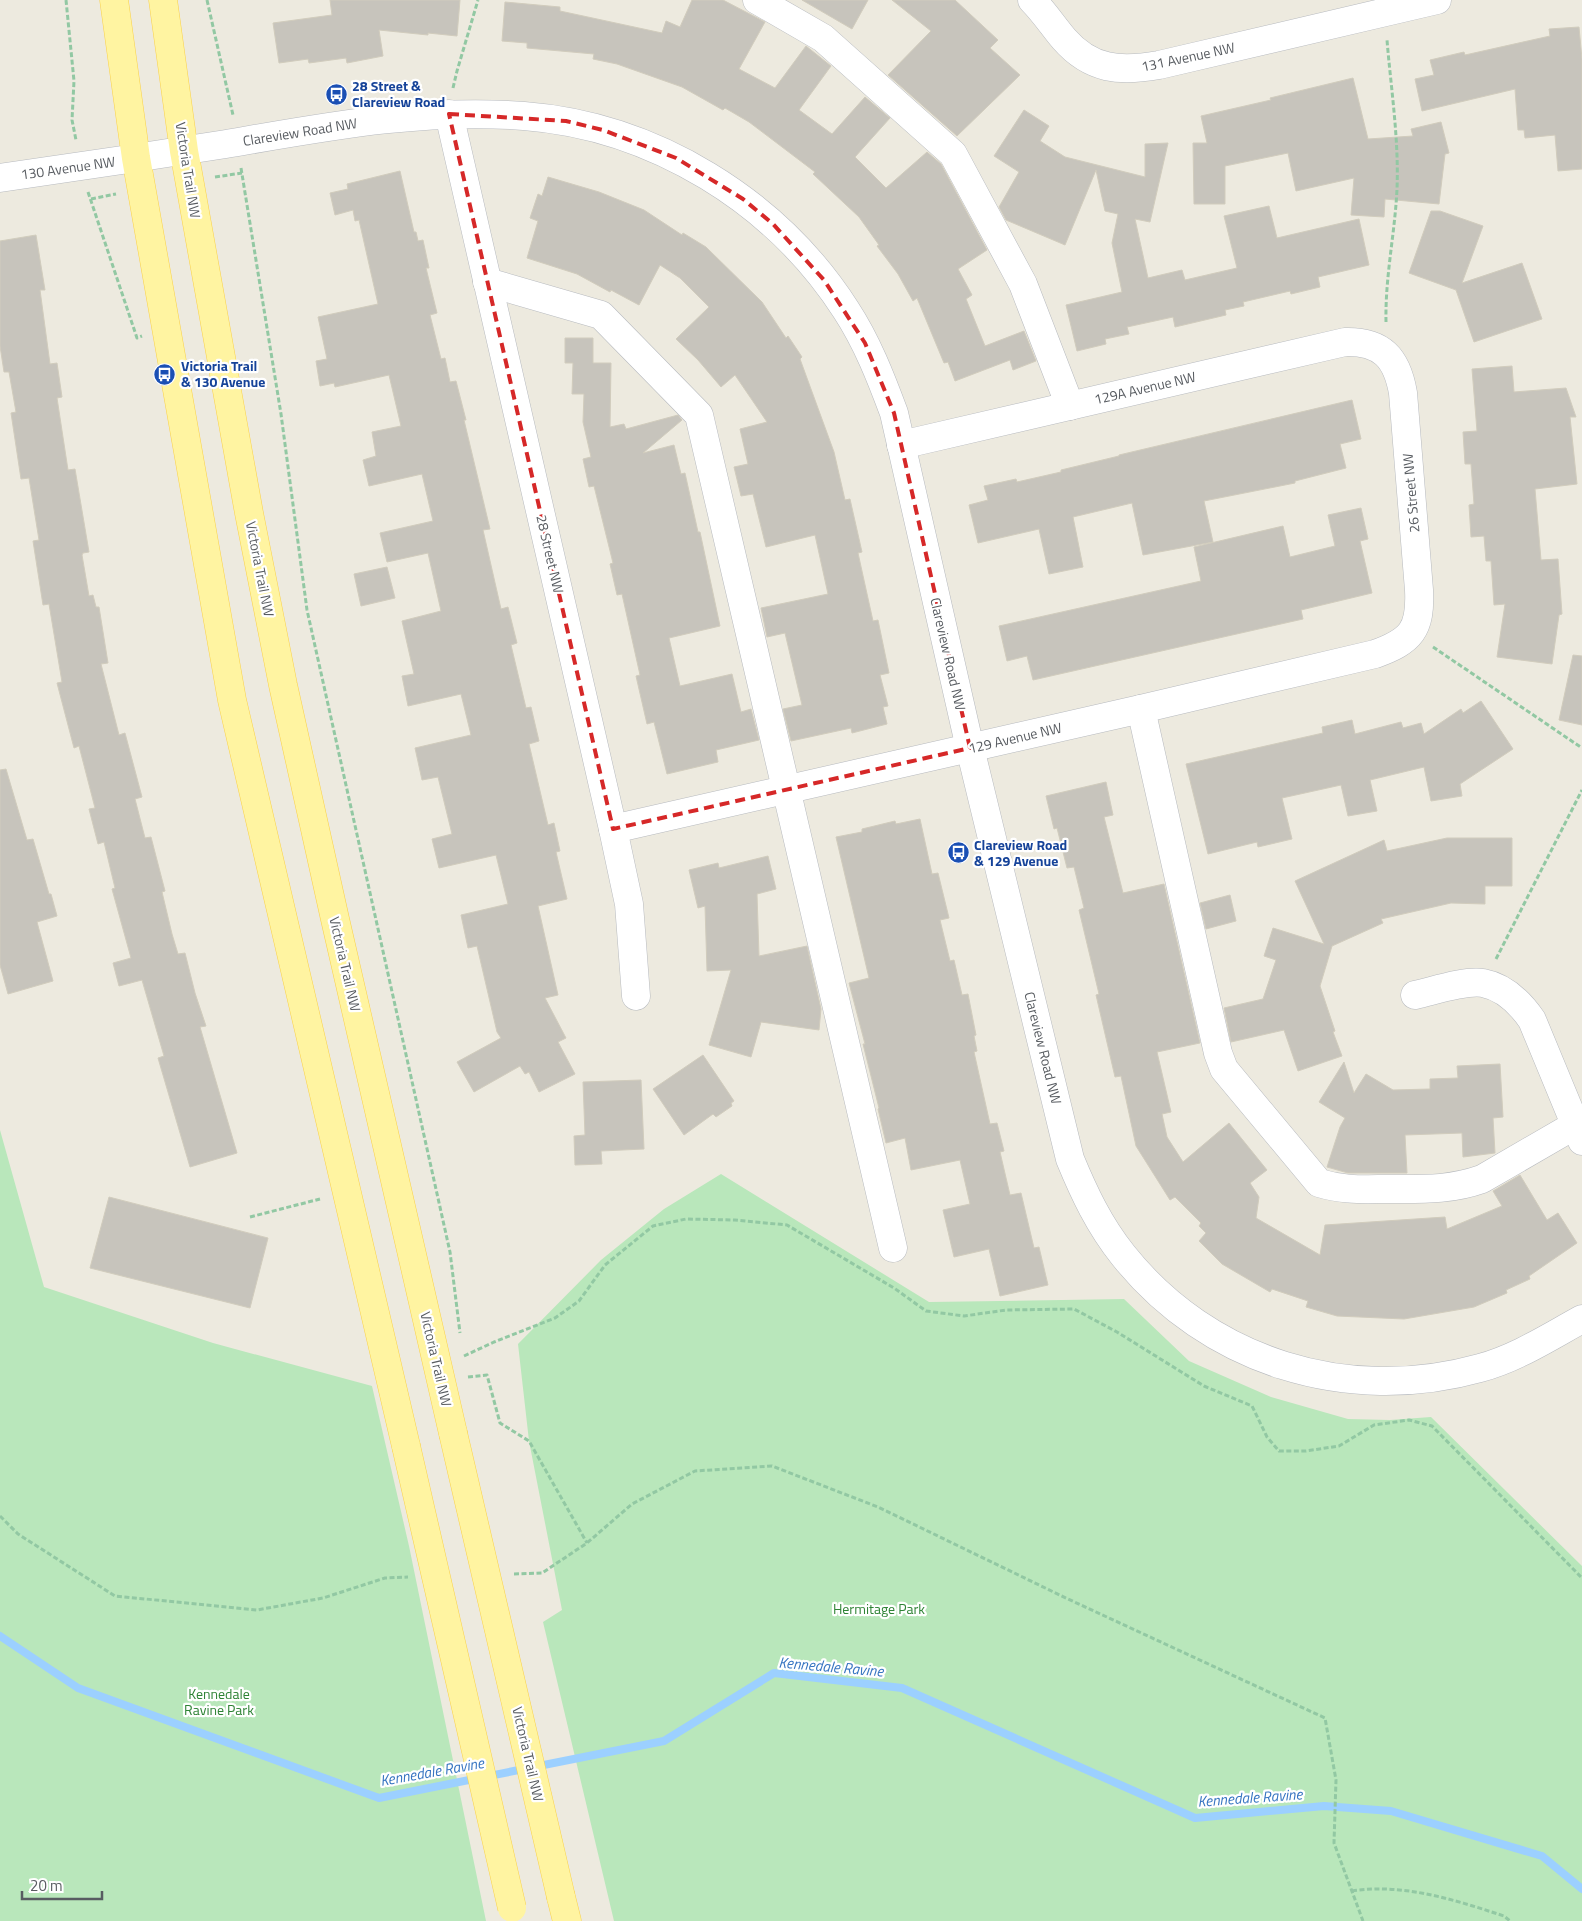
<svg xmlns="http://www.w3.org/2000/svg" width="1582" height="1921" font-family="'Titillium Web',sans-serif">
<style>
.green{fill:#b9e7bb}
.lines{fill:none;stroke-linecap:round;stroke-linejoin:round}
.stream{stroke:#9cd0ff;stroke-width:8}
.building{fill:#c7c4bc;stroke:#d1ccbd}
.minor-casing{stroke:#b7babf;stroke-width:29}
.major-casing{stroke:#fad14a;stroke-width:29}
.path{stroke:#92c8a3;stroke-width:3;stroke-dasharray:5 2.5;stroke-linecap:butt}
.minor{stroke:#fff;stroke-width:28}
.major{stroke:#fff4a1;stroke-width:28}
.major-bridge-casing{stroke:#fad14a;stroke-width:29;stroke-linecap:butt}
.major-bridge{stroke:#fff4a1;stroke-width:28}
.marked{fill:none;stroke:#d62828;stroke-width:4;stroke-dasharray:10 6;stroke-linejoin:round}
.labels{text-anchor:middle;stroke-width:4.5;stroke-linejoin:round;paint-order:stroke}
.street-label{font-size:14px;fill:#585c61;stroke:#fff}
.transit-label{font-size:14px;font-weight:bold;fill:#164399;stroke:#fff;text-anchor:start}
.park-label{font-size:14px;fill:#2e8335;stroke:#fff}
.water-label{font-size:15px;font-style:italic;fill:#3674c1;stroke:#fff}
</style>
<rect width="100%" height="100%" fill="#edeadf"/>
<g class="green">
<path d="M0,1130l44,157 169,56 159,43 37,160 77,375h-486z"/>
<path d="M721,1174l208,128 195,-3 65,62 82,36 77,22 42,1 41,-3 151,149v355h-968l-71,-299 19,-12 -33,-169 -11,-97 83,-84 63,-51z"/>
</g>
<g class="lines">
<path class="stream" d="M0,1636l78,52 301,110 285,-57 110,-68 128,15 293,130 129,-12 67,5 151,45 40,33"/>
</g>
<g class="building">
<path d="M330,0h130l-3,36 -29,-3v2l-49,-5 4,26 -36,7 -1,-5 -37,5 -1,-4 -29,4 -6,-40 59,-8z"/>
<path d="M692,0h31l42,22 -26,47 36,19 31,-42 25,20 -32,44 33,24 33,-37 25,21 -35,39 31,31 41,-36 14,12 46,86 -29,19 14,26 -6,4 19,47 39,-15 12,30 -23,9 -3,-10 -55,21 -7,-19 -4,1 -27,-65 -4,3 -15,-27 -21,-28 2,-1 -20,-28 -46,-43 2,-2 -66,-50 -24,-14 -2,2 -41,-23 -65,-23 -24,-5 1,-5 -67,-6v-5l-25,-2 3,-39 55,5v4l102,22 4,-12 14,6z"/>
<path d="M802,0h66l-16,29z"/>
<path d="M892,0h63l43,40 -8,8 30,27 -63,61 -69,-61 43,-44z"/>
<path d="M1579,27l3,32v110l-24,2 -3,-36 -30,3 -1,-8h-6l-3,-41 -93,22 -7,-32 19,-4 -4,-15 34,-8 1,3 85,-19 -1,-7z"/>
<path d="M1353,78l15,61 45,-3 -2,-7 30,-7 8,31 -4,1 -6,50 -54,-5 -1,18 -33,-2 3,-37 -58,13 -8,-38 -63,13v38h-31l-1,-61h14l-6,-27 70,-16 -1,-2z"/>
<path d="M1024,110l25,16 -9,15 25,16 80,20v-33l23,-1 -18,79 -15,-3 13,59 34,-8 3,10 52,-12 -13,-52 45,-10 8,32 82,-19 10,46 -51,12 2,10 -29,7 -1,-3 -47,11 1,4 -19,4 1,5 -51,12 -2,-10 -46,10 2,7 -24,5 1,5 -29,7 -11,-46 56,-13 -10,-49 6,-29 -13,-3 -9,-41 -31,75 -59,-25 -7,-13 20,-35 -25,-16z"/>
<path d="M400,171l14,61h2l2,9 5,-1 6,28h-3l11,45 -7,2 11,44 4,-1 5,24 6,-1 10,39h-2l26,109 -7,1 18,79 7,-2 9,36 -6,2 15,63 5,-1 8,34 -10,3 19,81 6,-2 6,28 -4,1 11,47 -29,7 20,89 -13,3 21,40 -8,4 17,32 -36,18 -10,-20 -4,2 -5,-8 -46,26 -17,-30 44,-24 -4,-6 -20,-86 -9,2 -7,-33 47,-11 -12,-49 -57,13 -7,-29 20,-5 -14,-57 -16,3 -7,-32 56,-13 -10,-41 -53,12 -6,-30 12,-2 -12,-53 39,-10 -13,-58 -41,9 -7,-29 53,-12 -11,-47 -53,12 -6,-26 13,-4 -4,-24 29,-6 -12,-51 -54,12 -1,-4 -14,3 -4,-25 11,-2 -9,-42 60,-13 -19,-84 -4,1 -2,-11 -18,5 -5,-22 18,-4 -1,-5z"/>
<path d="M548,177l51,15 45,18 38,25 1,-2 23,14 56,55 24,36 2,-2 14,21 -2,2 34,93 11,48 5,-1 12,53 -4,1 15,68 5,-1 11,53 -9,2 8,31 -5,1 4,17 -35,9 -1,-5 -60,13 -8,-32 19,-4 -17,-72 -18,4 -6,-29 67,-14 -13,-59 -49,12 -13,-53 -12,2 -7,-29 14,-3 -8,-35 27,-7 -32,-47 -14,12 -23,-27 -22,-21 33,-32 -29,-29 -20,-13 -21,40 -28,-15 -1,2 -33,-18 -50,-16 11,-37 -8,-3 8,-24 4,2z"/>
<path d="M1431,211h9l43,15 -21,57 60,-20 20,56 -68,23 -18,-52 -47,-17z"/>
<path d="M36,235l9,55h-5l10,74 7,-1 5,34 -5,1 11,72 7,-1 14,83 -6,1 -1,2 7,41 4,-1 3,12h3l9,56 -7,1 18,71 6,-2 17,64 -7,2 10,39 6,-1 14,54 -3,1 10,42 6,20 7,-1 10,40 11,33 -6,1 37,126 -47,14 -32,-109 6,-2 -22,-76 -23,6 -6,-23 18,-5 -19,-69 3,-1 -11,-46 -6,2 -9,-35 6,-1 -16,-62 -5,2 -17,-65 5,-1 -13,-78 -6,1 -10,-64 6,-1 -10,-62 -8,1 -10,-66 5,-1 -7,-40h-5l-4,-26v-105z"/>
<path d="M565,338h28v25h18l-1,64 14,-3 2,5 52,-14 4,5 -39,33 31,-8 7,29 4,-1 13,59h2l20,94 -51,12 11,48 52,-12 9,38 10,-3 8,31 -43,10 2,12 -51,12 -13,-52 -7,2 -11,-48 4,-1 -18,-81 -5,1 -7,-31 3,-1 -19,-77 -5,1 -6,-28 8,-2 -8,-35 1,-28h-12l1,-31h-8z"/>
<path d="M1512,366l2,26 52,-4 10,29h-6l7,67 -42,5 6,71 17,-1 4,55 -3,1 -7,49 -55,-7 8,-53 -11,1 -3,-44h-5l-2,-25 -13,1 -2,-32 5,-1 -3,-40h-6l-2,-32 14,-1 -5,-62z"/>
<path d="M1352,400l9,39 -21,5 6,24 -51,13v2l-91,18 9,41 -70,13 -11,-52 -59,14 10,50 -34,7 -10,-45 -61,14 -9,-38 19,-5 -4,-14 32,-7 1,3 44,-10v-2l58,-14v-1z"/>
<path d="M1361,508l7,31 -8,2 12,52 -71,17 2,9 -270,61 -6,-24 -20,5 -8,-35 202,-45 -7,-34 89,-21 7,31 45,-11 -7,-31z"/>
<path d="M387,567l8,31 -34,8 -7,-32z"/>
<path d="M1573,655l9,1v69l-23,-5z"/>
<path d="M1481,701l32,48 -53,35 2,12 -31,5 -7,-34 -54,13 7,31 -29,5 -7,-31 -59,13 10,41 -34,8 -1,-5 -49,12 -22,-90 137,-31 -1,-6 30,-7 3,14 46,-12 2,6 18,-5 3,11 37,-25 2,4z"/>
<path d="M6,769l21,71 6,-1 16,55h2l6,22 -20,6 16,59 -45,13 -8,-29v-195z"/>
<path d="M1106,782l7,33 -9,2 19,76 41,-9 36,159 -43,9 14,60 -9,2 5,23 16,25 46,-39 38,47 -17,13 9,14 -3,21 64,37 5,-30 120,-8 2,12 55,-23 -9,-15 27,-16 27,45 11,-7 19,30 -48,33 1,3 -24,11 1,3 -33,14 -70,12 -67,-3 -31,-9 2,-6 -36,-12 -2,3 -48,-28 -23,-23 7,-8 -7,-7 2,-3 -26,-26 -5,3 -34,-54 -15,-70 -6,1 -19,-82 3,-1 -20,-84 5,-2 -10,-41 -7,1 -10,-40 -3,1 -8,-33z"/>
<path d="M920,819l12,55 6,-1 11,45 -9,2 10,41 4,-1 8,35 6,-1 8,41 -2,1 3,15 -3,1 16,72 7,-1 7,28 -4,1 10,43 11,-2 13,55 5,-1 9,38 -48,11 -11,-47 -35,8 -11,-47 27,-6 -10,-44 -49,10 -6,-32 -19,5 -8,-34 1,-1 -16,-64h2l-16,-61 20,-5 -33,-141 26,-5v-3l33,-8 1,3z"/>
<path d="M1447,838h65v48h-27v18l-34,-1 -70,16 2,4 -51,23 -12,40 15,45 -2,1 9,24 -44,15 -14,-41 -53,12 -7,-34 39,-9 13,-39 -12,-4 9,-28 51,16 -29,-63 89,-41 3,11z"/>
<path d="M768,856l8,33 -19,5 2,62 48,-10 14,63 -2,21 -58,-8 -10,35 -42,-12 22,-75 -24,1 -2,-65 -7,2 -9,-38 29,-7 1,5z"/>
<path d="M1230,895l6,26 -30,8 -6,-26z"/>
<path d="M703,1055l31,46 -3,2 1,3 -16,11 -3,-3 -29,21 -31,-46z"/>
<path d="M1344,1062l10,31 12,-19 27,16 37,-1v-10l28,-1 -1,-12 43,-2 3,53 -10,1 2,35 -32,4 -1,-24 -57,2 2,38h-59l-21,-6 13,-40 5,-9 -26,-16z"/>
<path d="M641,1080l3,69 -43,2 1,13 -27,1 -1,-29 11,-1 -2,-53z"/>
<path d="M109,1197l159,41 -18,70 -160,-40z"/>
</g>
<g class="lines">
<defs>
<g id="minor">
<path d="M757,0l66,38 130,116 70,130 47,122"/>
<path d="M1032,0c12,12 21,26 32,39 27,31 56,33 95,26l278,-65"/>
<path d="M449,114l164,715 16,75 7,92"/>
<path d="M0,178c75,-11 151,-22 226,-34 99,-17 197,-36 298,-28 130,10 252,85 322,194 21,32 35,68 48,103l76,335 100,411c14,34 29,66 53,96 85,107 225,150 357,113 37,-10 69,-31 102,-49"/>
<path d="M487,282l114,33 98,100 194,833"/>
<path d="M1141,709l77,344 6,16 95,114c26,8 46,6 72,6 33,0 60,1 91,-10l100,-58"/>
<path d="M613,829l528,-120 234,-55c36,-13 46,-24 44,-64l-16,-197c-6,-35 -21,-52 -58,-51l-444,103"/>
<path d="M1415,995c18,-4 50,-15 68,-12 21,4 38,21 49,37l50,121"/>
</g>
<g id="major">
<path d="M114,0l22,158 96,542 174,746"/>
<path d="M163,0l21,151 65,362 34,172 52,234 118,514"/>
<path d="M561,1897l6,24"/>
</g>
</defs>
<use href="#minor" class="minor-casing"/>
<use href="#major" class="major-casing"/>
<g class="path">
<path d="M66,0l8,81 -2,39 4,20"/>
<path d="M207,0l26,115"/>
<path d="M453,88l4,-17 21,-71"/>
<path d="M241,168l40,246 26,196 143,642 10,81"/>
<path d="M215,177l27,-4"/>
<path d="M88,192l49,146 5,-2"/>
<path d="M91,199l25,-5"/>
<path d="M1386,322c-1,-45 9,-89 11,-133 2,-50 -6,-100 -10,-149"/>
<path d="M1433,647l149,101"/>
<path d="M1496,959l86,-169"/>
<path d="M250,1217l70,-18"/>
<path d="M464,1356l30,-14 61,-24 24,-17 26,-36 48,-39 33,-7 49,1 52,5 107,63 32,23 38,5 42,-6 68,-1 43,23 87,54 48,20 15,31 12,14h27l33,-5 35,-21 35,-5 23,6 150,152"/>
<path d="M468,1377l19,-2 13,48 29,18 58,102"/>
<path d="M0,1516l18,18 97,62 142,14 66,-12 62,-20 23,-1"/>
<path d="M514,1574l28,-1 45,-30 45,-39 63,-33 77,-5 106,41 190,92 257,119 11,62 -2,63 29,78"/>
<path d="M1352,1891c52,-8 103,9 152,25l6,5"/>
</g>
<use href="#minor" class="minor"/>
<use href="#major" class="major"/>
<defs>
<g id="major-bridge">
<path d="M453,1433l108,464"/>
<path d="M406,1446l106,462"/>
</g>
</defs>
<use href="#major-bridge" class="major-bridge-casing"/>
<use href="#major-bridge" class="major-bridge"/>
</g>
<path class="marked" d="M449,114l117,7 37,9 73,28 67,41 30,25 51,56 41,63 29,70 76,335 -357,81z"/>
<defs>
<symbol id="bus-disc" viewBox="-11 -11 22 22"><circle r="9.5" fill="#1a4fb4" stroke="#fff"/><path d="M-5-6H5V4H4V6H2V4H-2V6H-4V4H-5ZM-3.5-4V0h7V-4ZM-3.5 1.2v1.5H-2V1.2ZM2 1.2v1.5H3.5V1.2Z" fill="#fff"/></symbol>
</defs>
<g fill-rule="evenodd">
<use href="#bus-disc" x="324" y="82" width="25" height="25"/>
<use href="#bus-disc" x="152" y="362" width="25" height="25"/>
<use href="#bus-disc" x="946" y="840" width="25" height="25"/>
</g>
<g class="labels">
<g class="street-label">
<text transform="translate(1188 57) rotate(-12)" y="5">131 Avenue NW</text>
<text transform="translate(300 132) rotate(-9)" y="5">Clareview Road NW</text>
<text transform="translate(68 168) rotate(-8)" y="5">130 Avenue NW</text>
<text transform="translate(188 170) rotate(81)" y="5">Victoria Trail NW</text>
<text transform="translate(1145 388) rotate(-13)" y="5">129A Avenue NW</text>
<text transform="translate(1411 493) rotate(-95)" y="5">26 Street NW</text>
<text transform="translate(550 554) rotate(77)" y="5">28 Street NW</text>
<text transform="translate(260 569) rotate(79)" y="5">Victoria Trail NW</text>
<text transform="translate(948 654) rotate(77)" y="5">Clareview Road NW</text>
<text transform="translate(1015 738) rotate(-13)" y="5">129 Avenue NW</text>
<text transform="translate(345 964) rotate(77)" y="5">Victoria Trail NW</text>
<text transform="translate(1043 1048) rotate(76)" y="5">Clareview Road NW</text>
<text transform="translate(436 1359) rotate(77)" y="5">Victoria Trail NW</text>
<text transform="translate(528 1754) rotate(77)" y="5">Victoria Trail NW</text>
</g>
<g class="transit-label">
<text x="352" y="91">28 Street &amp;<tspan x="352" dy="16">Clareview Road</tspan></text>
<text x="181" y="371">Victoria Trail<tspan x="181" dy="16">&amp; 130 Avenue</tspan></text>
<text x="974" y="850">Clareview Road<tspan x="974" dy="16">&amp; 129 Avenue</tspan></text>
</g>
<g class="park-label">
<text x="879" y="1614">Hermitage Park</text>
<text x="219" y="1699">Kennedale<tspan x="219" dy="16">Ravine Park</tspan></text>
</g>
<g class="water-label">
<text transform="translate(831 1667) rotate(5)" y="5">Kennedale Ravine</text>
<text transform="translate(432 1772) rotate(-10)" y="5">Kennedale Ravine</text>
<text transform="translate(1250 1798) rotate(-4)" y="5">Kennedale Ravine</text>
</g>
</g>
<path d="M22 1891v8h80v-8" fill="none" stroke="#585c61" stroke-width="2.5"/>
<text x="30" y="1891" font-size="15" fill="#585c61" stroke="#ffffff" stroke-width="4" paint-order="stroke">20 m</text>
</svg>
